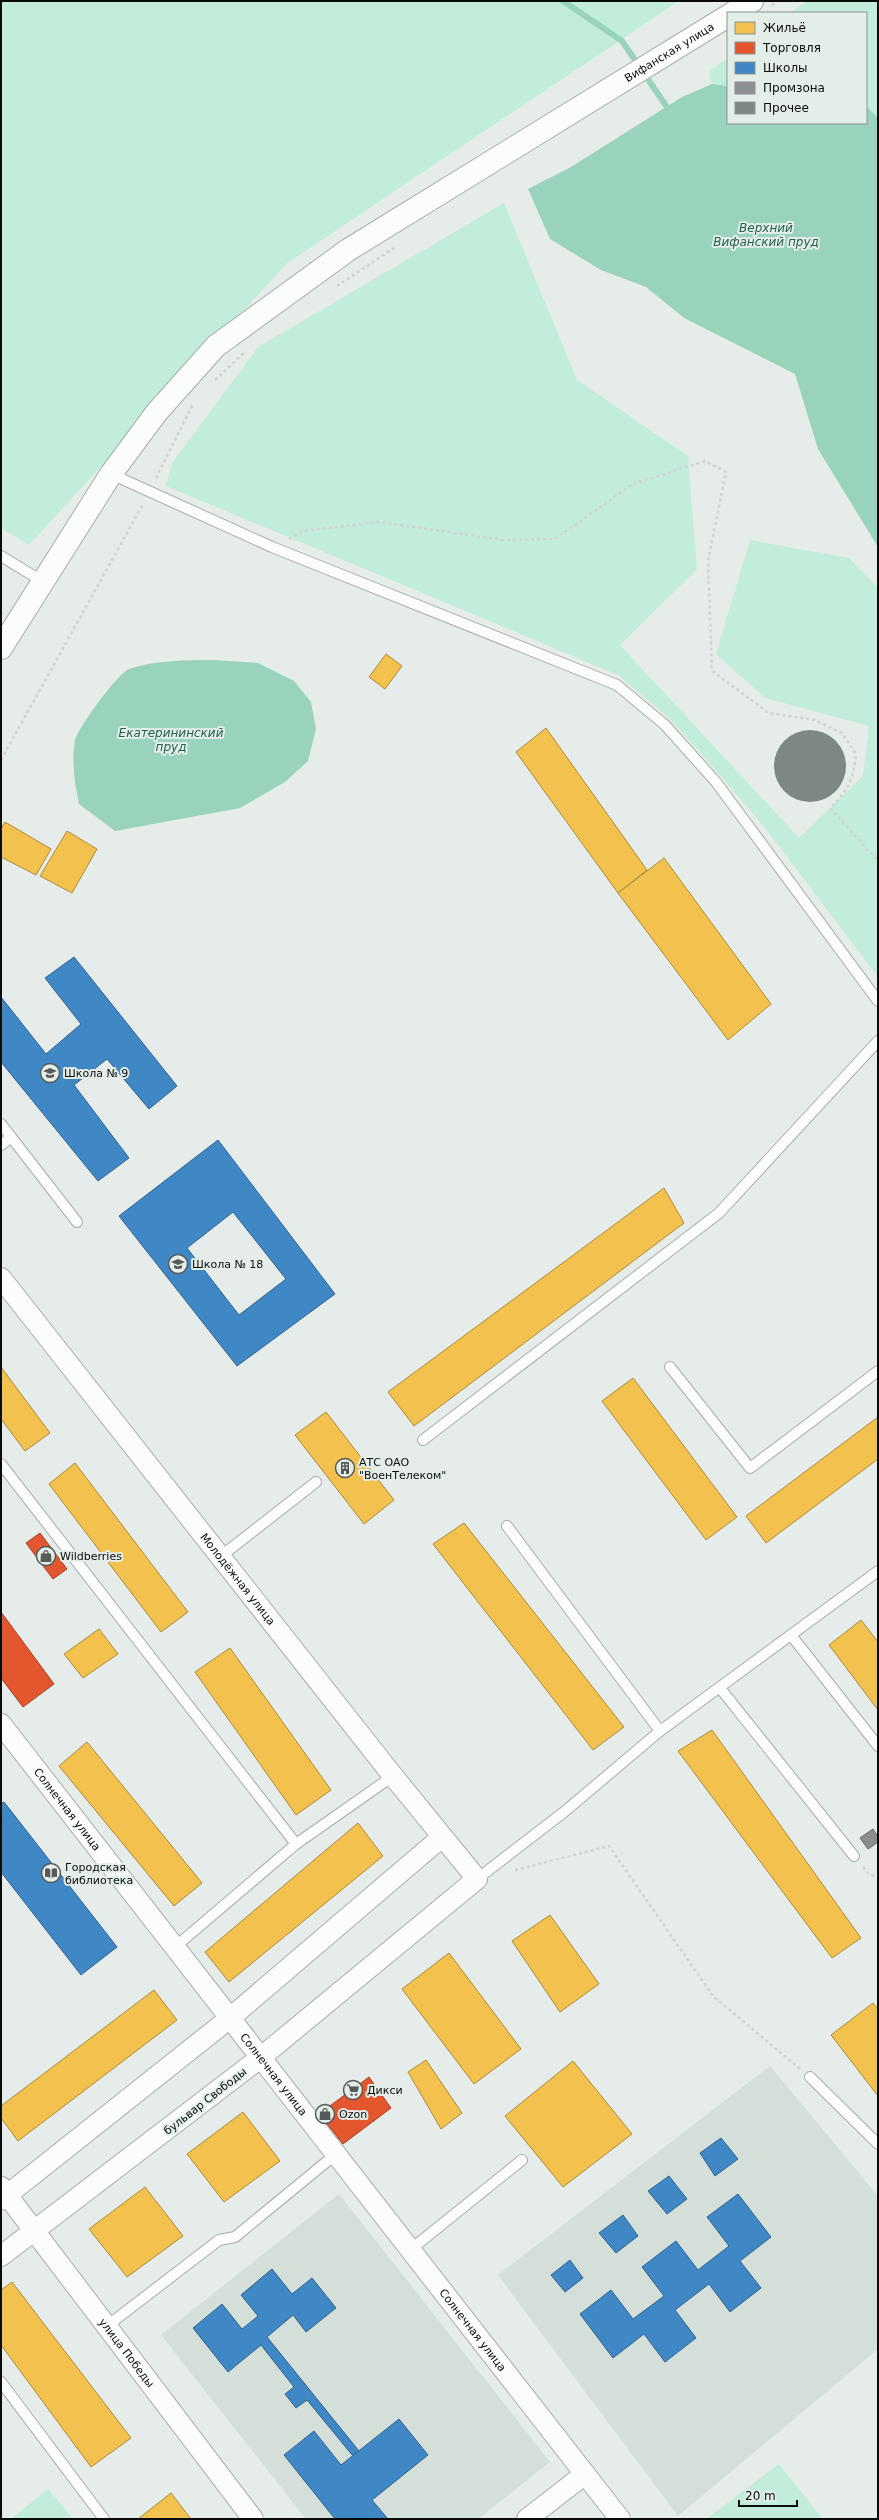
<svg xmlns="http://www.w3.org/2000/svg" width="879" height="2520" font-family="'DejaVu Sans',sans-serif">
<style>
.built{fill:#d4dfd9}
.green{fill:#c2eddb}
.water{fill:#99d3bc}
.homes{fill:#f2c14e;stroke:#ac8b3a}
.shops{fill:#e4572e;stroke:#a24024}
.schools{fill:#3f88c5;stroke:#2f638d;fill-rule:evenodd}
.industry{fill:#8d8d92;stroke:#65666a}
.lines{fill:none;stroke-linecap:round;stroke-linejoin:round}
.stream{stroke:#99d3bc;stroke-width:6}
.building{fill:#7d8883}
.lane-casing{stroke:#a8adab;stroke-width:12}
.street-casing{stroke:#a8adab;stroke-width:22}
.secondary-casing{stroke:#a8adab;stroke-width:24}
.path{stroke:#d1d2d1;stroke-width:2.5;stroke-dasharray:3 3;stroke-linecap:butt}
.lane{stroke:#fbfcfc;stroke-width:10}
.street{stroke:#fbfcfc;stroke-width:20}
.secondary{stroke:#fbfcfc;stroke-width:22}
.labels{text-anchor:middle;stroke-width:4;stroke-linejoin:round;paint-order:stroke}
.street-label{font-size:11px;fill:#090c0b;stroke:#e4eee9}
.poi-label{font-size:11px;fill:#090c0b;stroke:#e4eee9;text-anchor:start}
.water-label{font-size:12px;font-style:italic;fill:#23614b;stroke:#e4eee9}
</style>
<rect width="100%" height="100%" fill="#e6ece9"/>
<g class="built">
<path d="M770,2066l108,130v153l-200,167 -180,-241z"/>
<path d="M339,2194l211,268 -72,57h-172l-145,-184z"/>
</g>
<g class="green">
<path d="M1,1h678l-393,263 -257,281 -28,-17z"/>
<path d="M807,1h71v117l-12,-12v-93h-76z"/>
<path d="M728,58v28l-16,-2 -3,-13z"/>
<path d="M504,203l73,177 111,76 9,113 -77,76 179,193 64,-62 6,-50 -104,-28 -49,-44 34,-114 99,18 29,30v389l-110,-145 -47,-56 -52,-58 -51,-43 -452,-189 6,-23 86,-116z"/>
<path d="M779,2464l44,55h-117z"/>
<path d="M48,2489l25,30h-62z"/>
</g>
<g class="water">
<path d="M712,84l16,2v37h138v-17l12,12v429l-60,-98 -23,-75 -111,-56 -38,-31 -45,-17 -51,-31 -22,-50 43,-22 111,-70z"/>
<path d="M213,660l45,3 36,18 17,21 5,27 -8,32 -23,21 -45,26 -125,23 -36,-27c-4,-21 -8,-42 -4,-63 2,-12 43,-68 54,-72 28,-9 56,-9 84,-9z"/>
</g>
<g class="homes">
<path d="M386,654l16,12 -17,23 -16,-12z"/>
<path d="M546,728l101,142 -29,23 -102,-141z"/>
<path d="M5,822l46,27 -15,26 -35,-18v-28z"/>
<path d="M67,831l30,18 -25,44 -32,-17z"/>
<path d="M664,858l107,146 -43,36 -110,-147z"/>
<path d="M664,1188l20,35 -270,203 -26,-34z"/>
<path d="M1,1367l49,66 -25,18 -24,-32z"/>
<path d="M633,1378l104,139 -31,23 -104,-139z"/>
<path d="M326,1412l68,88 -30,24 -69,-89z"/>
<path d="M878,1417v42l-112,84 -20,-27z"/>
<path d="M75,1463l113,149 -27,20 -112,-148z"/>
<path d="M464,1523l160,204 -31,23 -160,-206z"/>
<path d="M861,1620l17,22v68l-49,-65z"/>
<path d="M99,1629l19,25 -35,24 -19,-24z"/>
<path d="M230,1648l101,142 -35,25 -101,-143z"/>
<path d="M712,1730l149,208 -29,20 -154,-207z"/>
<path d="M87,1742l115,141 -28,23 -115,-140z"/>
<path d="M358,1823l25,33 -154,126 -24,-30z"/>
<path d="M550,1915l49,69 -39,28 -48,-71z"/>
<path d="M449,1953l72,96 -47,35 -72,-95z"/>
<path d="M154,1990l23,30 -159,121 -17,-23v-12z"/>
<path d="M873,2003l5,6v87l-47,-61z"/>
<path d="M426,2060l36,53 -21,16 -33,-57z"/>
<path d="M573,2061l59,73 -69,53 -58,-71z"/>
<path d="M243,2112l37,49 -56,41 -37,-48z"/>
<path d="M145,2187l38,49 -56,41 -38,-48z"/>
<path d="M12,2282l119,156 -40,29 -90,-122v-55z"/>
<path d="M171,2493l20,26h-53z"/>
</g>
<g class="shops">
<path d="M40,1533l27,36 -14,10 -27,-36z"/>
<path d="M1,1612l53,72 -31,23 -22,-29z"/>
<path d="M369,2077l22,31 -48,36 -24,-30z"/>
</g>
<g class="schools">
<path d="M74,957l103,129 -28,23 -42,-50 -33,26 55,73 -31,23 -97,-119v-65l45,57 35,-30 -36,-46z"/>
<path d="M218,1140l117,154 -98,72 -118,-150zM233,1212l53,67 -47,36 -52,-67z"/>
<path d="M4,1802l113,145 -36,28 -80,-103v-68z"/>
<path d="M721,2138l17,21 -23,17 -15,-23z"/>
<path d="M669,2176l18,23 -20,15 -19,-23z"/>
<path d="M738,2194l33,43 -31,24 21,27 -31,24 -21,-28 -34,26 21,28 -31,24 -21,-28 -31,24 -33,-44 31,-24 22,29 31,-23 -22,-29 34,-26 22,29 31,-24 -22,-29z"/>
<path d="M623,2215l15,21 -22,17 -17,-20z"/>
<path d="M570,2260l13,18 -18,14 -14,-17z"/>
<path d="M272,2269l20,25 20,-16 24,30 -30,24 -13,-17 -26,22 92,114 -6,5 -46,-56 -11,8 -11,-14 9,-7 -33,-42 -33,27 -35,-44 29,-24 20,25 16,-13 -17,-21z"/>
<path d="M399,2419l29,36 -56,45 16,19h-53l-51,-64 30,-24 27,34z"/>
</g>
<path class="industry" d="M873,1829l5,8v5l-10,7 -8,-11z"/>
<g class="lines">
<path class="stream" d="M563,1l59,40 49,72"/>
</g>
<circle class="building" cx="810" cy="766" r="36"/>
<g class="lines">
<defs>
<g id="lane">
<path d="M111,474l161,73 345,138 48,40 51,57 162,219"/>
<path d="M1,556l41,25"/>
<path d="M1,1124l76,98"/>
<path d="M1,1145l10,-8"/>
<path d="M670,1367l80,101 128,-97"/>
<path d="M423,1440l296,-227 159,-172"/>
<path d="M1,1464l295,380 97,-68"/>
<path d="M220,1557l96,-75"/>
<path d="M791,1635l87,111"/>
<path d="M720,1688l134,168"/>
<path d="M660,1731l218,-160"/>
<path d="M477,1879l87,-67 96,-81 -153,-205"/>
<path d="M175,1947l121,-103"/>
<path d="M810,2077l68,67"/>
<path d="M410,2250l112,-90"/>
<path d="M107,2326l112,-86 16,-3 101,-83"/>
<path d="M1,2382l103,137"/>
</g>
<g id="street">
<path id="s1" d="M1,1278l392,498 84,103 -217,179 -259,198"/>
<path id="s2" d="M1,1724l619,795"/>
<path id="s3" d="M1,2187l252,332"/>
<path d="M1,2200l229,-182 212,-181"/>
<path d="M527,2519l58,-45"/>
</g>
<g id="secondary">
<path d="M733,13l19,-12"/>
<path id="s4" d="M1,648l110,-174 46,-62 59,-66 132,-96 380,-234"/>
</g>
</defs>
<use href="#lane" class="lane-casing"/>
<use href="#street" class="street-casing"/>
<use href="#secondary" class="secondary-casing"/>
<g class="path">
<path d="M772,5l6,-4"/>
<path d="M337,286l57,-38"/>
<path d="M215,380l30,-28"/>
<path d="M156,478l37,-74"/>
<path d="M289,539l14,-8 76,-9 125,18 51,-1 78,-55 72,-23 21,11 -18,89 4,110 57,42 46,7 27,13 14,21c-3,27 -8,36 -26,54l48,53"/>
<path d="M1,760l142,-256"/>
<path d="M863,1867l7,8 8,2"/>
<path d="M515,1870l94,-24 104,150 87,73"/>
</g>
<use href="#lane" class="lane"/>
<use href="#street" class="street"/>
<use href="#secondary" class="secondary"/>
</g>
<defs>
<symbol id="school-ring" viewBox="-11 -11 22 22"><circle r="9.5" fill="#e4eee9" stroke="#565a59" stroke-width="1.5"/><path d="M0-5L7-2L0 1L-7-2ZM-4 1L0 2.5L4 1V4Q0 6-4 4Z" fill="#565a59"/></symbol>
<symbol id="building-ring" viewBox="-11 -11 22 22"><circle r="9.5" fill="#e4eee9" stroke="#565a59" stroke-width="1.5"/><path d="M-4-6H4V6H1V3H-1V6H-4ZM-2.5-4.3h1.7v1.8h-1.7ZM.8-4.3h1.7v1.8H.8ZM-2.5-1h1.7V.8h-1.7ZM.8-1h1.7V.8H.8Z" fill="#565a59"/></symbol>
<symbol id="shop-ring" viewBox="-11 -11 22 22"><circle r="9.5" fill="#e4eee9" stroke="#565a59" stroke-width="1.5"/><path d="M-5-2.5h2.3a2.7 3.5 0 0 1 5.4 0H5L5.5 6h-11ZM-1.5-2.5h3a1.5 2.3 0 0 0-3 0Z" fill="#565a59"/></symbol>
<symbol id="library-ring" viewBox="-11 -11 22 22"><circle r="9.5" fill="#e4eee9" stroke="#565a59" stroke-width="1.5"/><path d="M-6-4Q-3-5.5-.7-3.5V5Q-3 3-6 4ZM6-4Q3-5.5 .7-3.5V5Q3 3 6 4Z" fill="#565a59"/></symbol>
<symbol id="supermarket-ring" viewBox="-11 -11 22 22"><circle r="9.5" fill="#e4eee9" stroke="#565a59" stroke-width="1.5"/><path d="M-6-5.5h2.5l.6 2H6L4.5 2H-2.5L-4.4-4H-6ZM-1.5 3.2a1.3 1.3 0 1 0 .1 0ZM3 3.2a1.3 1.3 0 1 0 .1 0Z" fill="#565a59"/></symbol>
</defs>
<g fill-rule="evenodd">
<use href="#school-ring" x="39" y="1062" width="22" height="22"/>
<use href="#school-ring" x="167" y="1253" width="22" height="22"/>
<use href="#building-ring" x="334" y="1457" width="22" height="22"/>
<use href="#shop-ring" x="35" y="1545" width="22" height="22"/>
<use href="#library-ring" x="40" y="1862" width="22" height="22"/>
<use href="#supermarket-ring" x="342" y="2079" width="22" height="22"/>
<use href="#shop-ring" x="314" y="2103" width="22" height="22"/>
</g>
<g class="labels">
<g class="street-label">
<text dy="4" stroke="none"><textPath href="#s4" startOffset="912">Вифанская улица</textPath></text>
<text dy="4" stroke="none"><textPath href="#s1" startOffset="383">Молодёжная улица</textPath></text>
<text dy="4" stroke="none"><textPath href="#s2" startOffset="108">Солнечная улица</textPath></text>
<text dy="4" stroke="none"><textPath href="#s2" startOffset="444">Солнечная улица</textPath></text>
<text transform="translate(205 2101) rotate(-38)" y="4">бульвар Свободы</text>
<text dy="4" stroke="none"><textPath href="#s2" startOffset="768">Солнечная улица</textPath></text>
<text dy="4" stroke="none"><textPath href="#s3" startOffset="208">улица Победы</textPath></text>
</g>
<g class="poi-label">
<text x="64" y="1077">Школа № 9</text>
<text x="192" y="1268">Школа № 18</text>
<text x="359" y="1466">АТС ОАО<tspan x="359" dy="13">"ВоенТелеком"</tspan></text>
<text x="60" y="1560">Wildberries</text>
<text x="65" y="1871">Городская<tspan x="65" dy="13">библиотека</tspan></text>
<text x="367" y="2094">Дикси</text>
<text x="339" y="2118">Ozon</text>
</g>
<g class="water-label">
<text x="766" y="232">Верхний<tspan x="766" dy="14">Вифанский пруд</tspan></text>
<text x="171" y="737">Екатерининский<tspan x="171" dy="14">пруд</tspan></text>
</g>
</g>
<rect width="879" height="2520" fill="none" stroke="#090c0b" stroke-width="4"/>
<rect x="727" y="12" width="140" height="112" fill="#e4eee9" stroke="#8c9490"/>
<rect x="735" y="22" width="20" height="12" fill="#f2c14e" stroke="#8c9490"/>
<text x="763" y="32" font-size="12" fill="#090c0b">Жильё</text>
<rect x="735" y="42" width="20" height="12" fill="#e4572e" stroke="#8c9490"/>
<text x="763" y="52" font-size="12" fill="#090c0b">Торговля</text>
<rect x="735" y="62" width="20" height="12" fill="#3f88c5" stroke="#8c9490"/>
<text x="763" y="72" font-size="12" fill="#090c0b">Школы</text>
<rect x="735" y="82" width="20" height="12" fill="#8d8d92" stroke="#8c9490"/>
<text x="763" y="92" font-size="12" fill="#090c0b">Промзона</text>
<rect x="735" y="102" width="20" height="12" fill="#7d8883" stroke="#8c9490"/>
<text x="763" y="112" font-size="12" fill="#090c0b">Прочее</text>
<path d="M739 2500v6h58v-6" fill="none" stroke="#090c0b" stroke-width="2"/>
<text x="745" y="2500" font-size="12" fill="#090c0b" stroke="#e4eee9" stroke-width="3" paint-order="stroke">20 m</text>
</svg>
